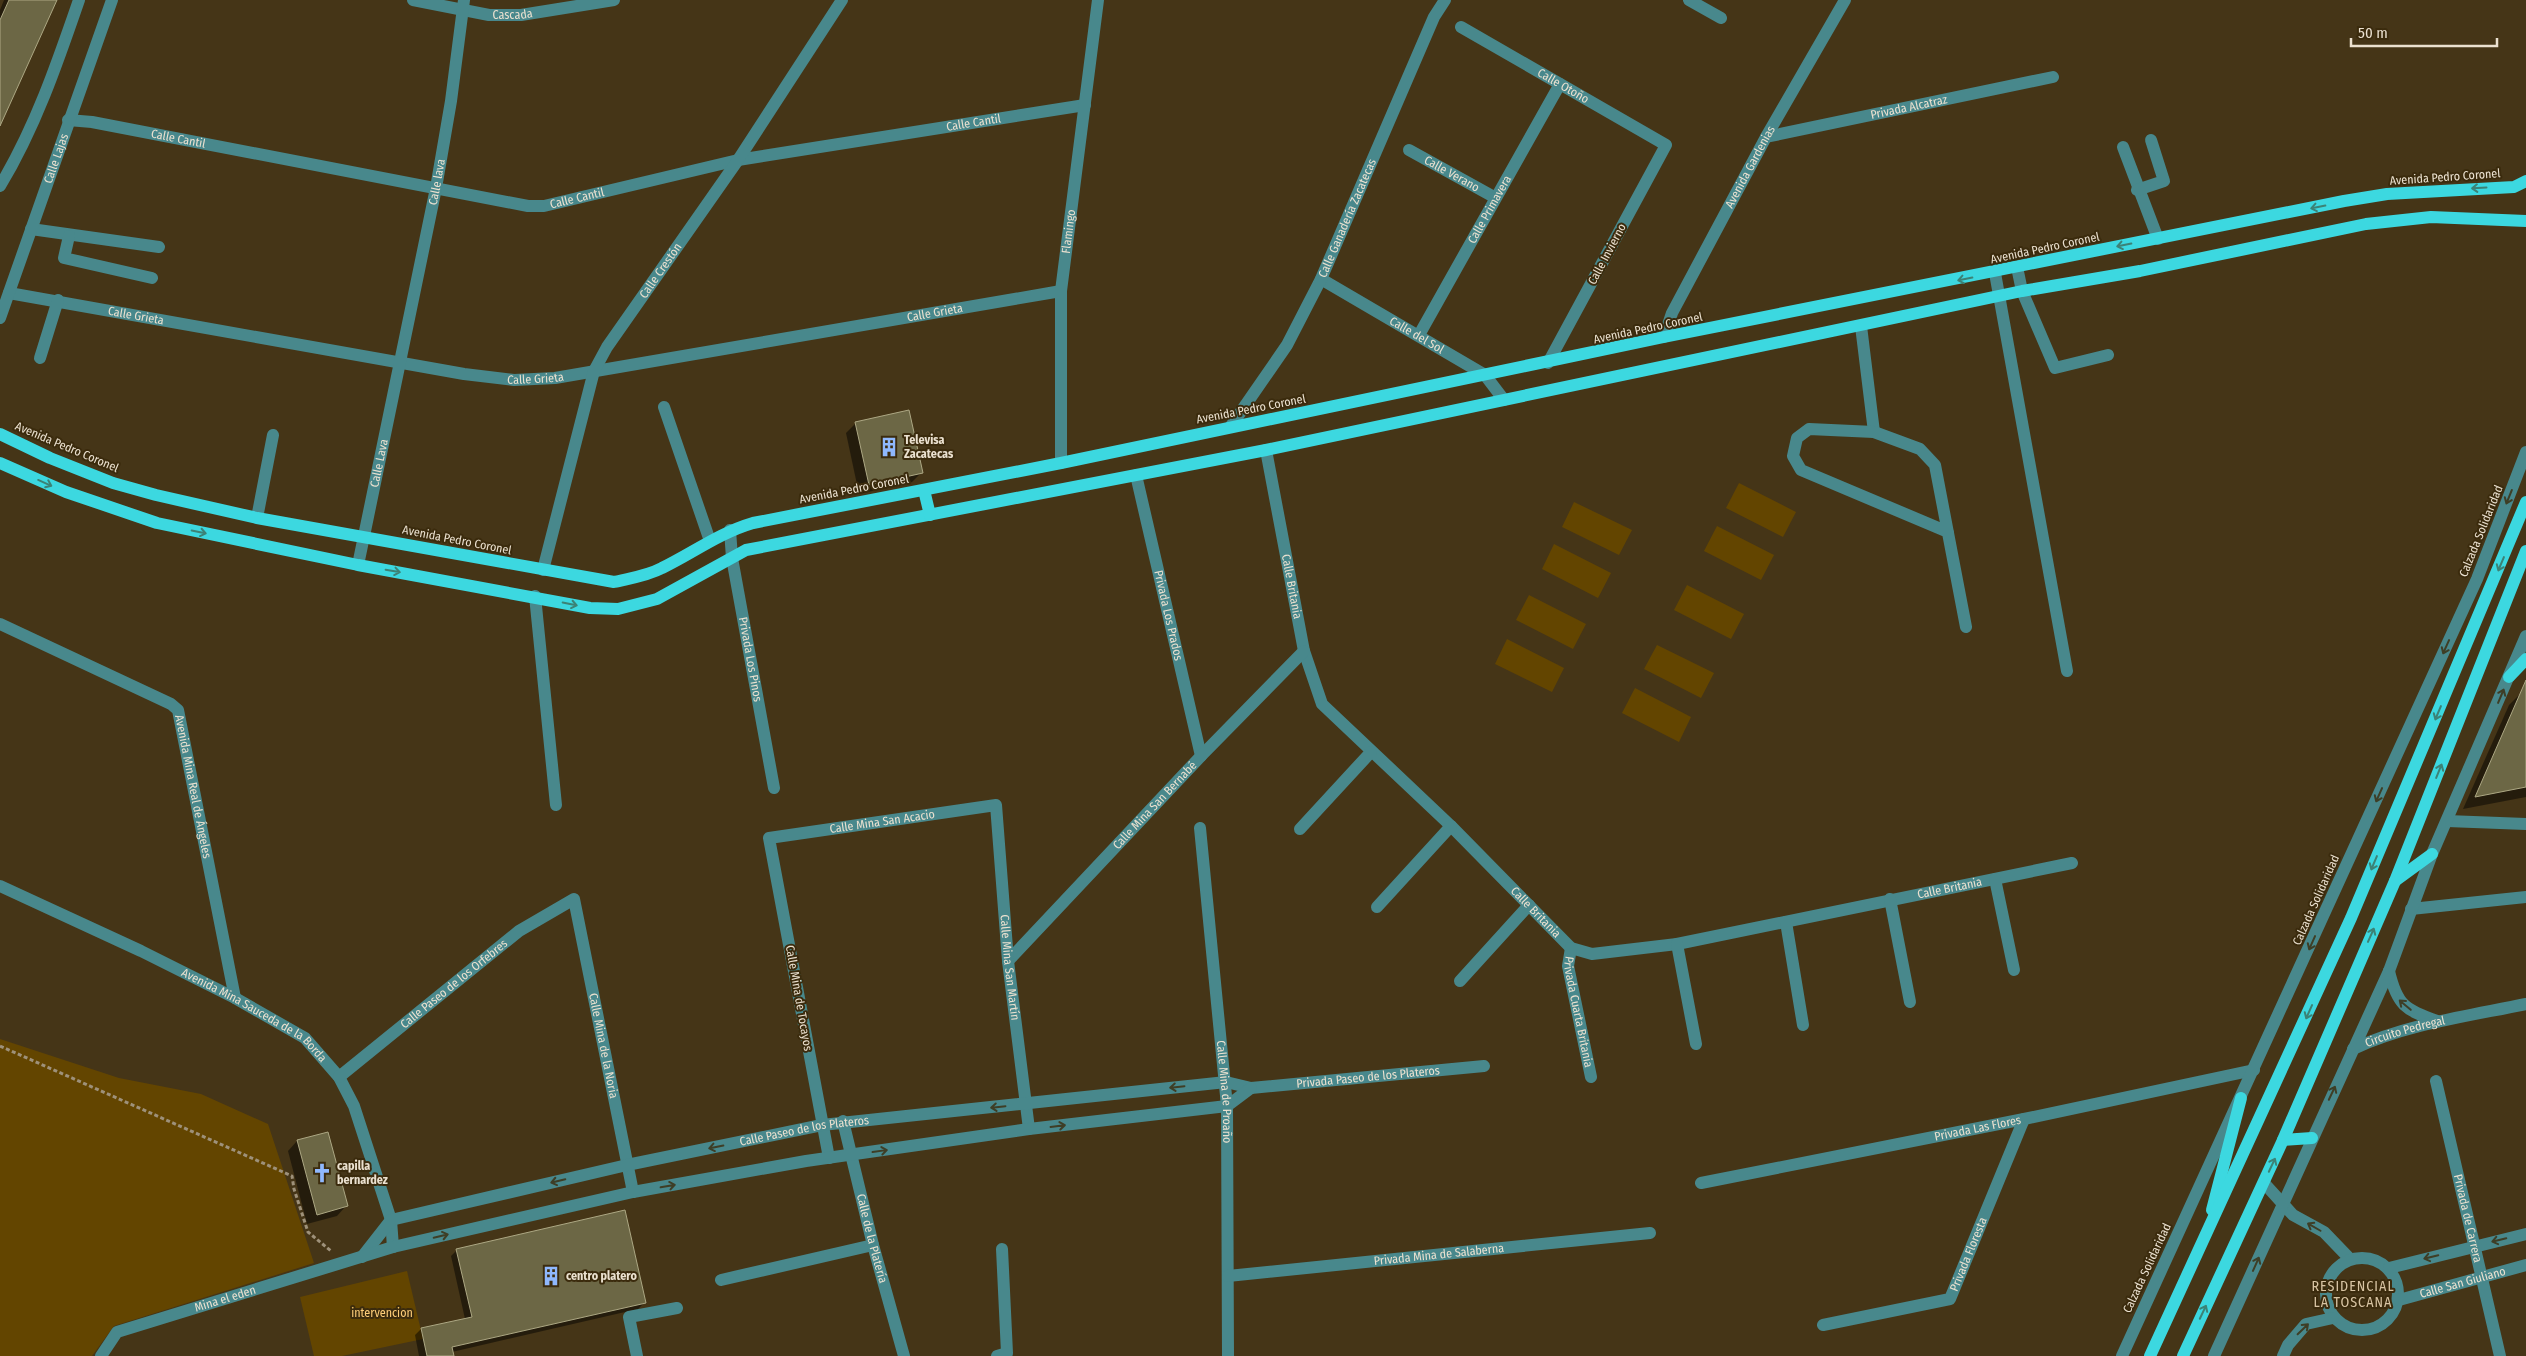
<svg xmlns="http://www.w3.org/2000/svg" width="2526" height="1356" font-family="'Fira Sans Condensed',sans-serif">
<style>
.green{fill:#634500}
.shadow{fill:#0007}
.building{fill:#6c6745;stroke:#ada884}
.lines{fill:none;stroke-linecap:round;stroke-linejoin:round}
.path{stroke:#9e917a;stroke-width:3;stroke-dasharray:4 2.5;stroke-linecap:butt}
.minor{stroke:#48888c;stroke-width:12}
.major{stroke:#3cd8e0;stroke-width:12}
.oneway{stroke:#3c8276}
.oneway2{stroke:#3e3e26}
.labels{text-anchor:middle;stroke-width:4;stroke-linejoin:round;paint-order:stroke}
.street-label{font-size:12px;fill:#ebe1d0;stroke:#3b2b0d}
.poi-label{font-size:12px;font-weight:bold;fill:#ebe1d0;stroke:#3b2b0d;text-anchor:start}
.park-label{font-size:12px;fill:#fdcd78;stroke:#3b2b0d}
.neighbourhood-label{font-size:14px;letter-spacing:1px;fill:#d8c4a3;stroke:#3b2b0d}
</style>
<rect width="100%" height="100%" fill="#453517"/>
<g class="green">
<path d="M1739,483l57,29 -13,25 -57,-29z"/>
<path d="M1574,502l58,28 -13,25 -57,-28z"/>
<path d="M1717,526l57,29 -13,25 -57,-29z"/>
<path d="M1554,544l57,29 -13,25 -56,-29z"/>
<path d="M1687,585l57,29 -13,25 -57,-29z"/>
<path d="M1529,595l57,29 -13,25 -57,-29z"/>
<path d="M1507,639l57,29 -12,24 -57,-28z"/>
<path d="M1657,645l57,28 -13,25 -57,-29z"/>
<path d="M1635,688l56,29 -12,25 -57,-29z"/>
<path d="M0,1039l119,39 82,16 67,30 46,139 -200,63 -22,30h-92z"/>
<path d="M407,1271l16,68 -81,17h-28l-14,-59z"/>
</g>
<g class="shadow">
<path d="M4,0h52l-56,123v-113z"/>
<path d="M856,423l66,49 -10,10 -53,12 -13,-61z"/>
<path d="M2526,691v106l-63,12 46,-104 13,-13z"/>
<path d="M297,1141l49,65 -9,10 -30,8 -19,-73z"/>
<path d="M457,1250l187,53 -6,6 -186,43 1,4h-34l-4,-21 6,-6 44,-10 -14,-63z"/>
</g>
<g class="building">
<path d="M9,0h48l-57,126v-106z"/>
<path d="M909,410l14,63 -54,12 -14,-63z"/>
<path d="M2526,680v107l-51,10z"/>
<path d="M328,1132l20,74 -31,9 -20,-75z"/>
<path d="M625,1210l21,93 -194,44 2,9h-27l-6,-28 51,-11 -16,-68z"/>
</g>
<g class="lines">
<path class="path" d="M0,1046l292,130 2,13 14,43 23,19"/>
<g class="minor">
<path id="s1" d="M413,0l76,15h32l93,-15"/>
<path d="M1689,0l32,18"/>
<path id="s2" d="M1461,27l205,118 -118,218"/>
<path id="s3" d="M68,120l24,2 436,84h16l194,-46 347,-55"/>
<path id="s4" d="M1766,137l287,-60"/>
<path d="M2123,147l35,92"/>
<path id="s5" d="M1409,150l85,47"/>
<path d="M0,186c35,-58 57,-122 79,-186"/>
<path d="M2137,190l27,-9 -13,-41"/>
<path d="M31,229l128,18"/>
<path d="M69,236l-5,22 88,20"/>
<path d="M2017,267l5,24 33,77 53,-13"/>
<path d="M1995,273l72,398"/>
<path id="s6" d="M1321,279l164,96 19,25"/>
<path id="s7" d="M9,293l455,81 50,6 41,-2 506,-87"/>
<path id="s8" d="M0,318l112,-318"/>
<path d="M1861,326l13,106"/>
<path id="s9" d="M1419,335l141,-251"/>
<path id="s10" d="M1664,337l8,-24 94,-176 79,-137"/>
<path d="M40,358l18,-58"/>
<path d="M664,407l46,134"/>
<path id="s11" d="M1231,426l56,-81 34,-66 113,-262 11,-17"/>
<path id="s12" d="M1266,450l38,201 18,53 129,122 120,122 21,6 85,-10 395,-81"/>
<path id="s13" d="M1061,463v-172l37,-291"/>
<path id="s14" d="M1136,475l65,281"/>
<path d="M257,518l16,-83"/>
<path id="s15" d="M730,530l2,28 42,230"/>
<path d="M1948,532l-147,-62 -8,-14 4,-18 12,-9 65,3 46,17 15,16 31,162"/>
<path id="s16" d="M358,565l78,-377 15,-87 13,-101"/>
<path id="s17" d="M543,570l51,-199 13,-24 131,-187 104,-160"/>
<path d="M535,596l21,209"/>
<path id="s18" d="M0,624l171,80 7,6 57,288"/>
<path d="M2447,821l79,3"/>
<path id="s19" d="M1200,828l27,278 1,250"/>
<path d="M1300,829l71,-77"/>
<path d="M1995,879l19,91"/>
<path id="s20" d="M0,886l141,65 94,47 70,40 34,39 15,29 37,114 2,27"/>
<path d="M1890,899l20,103"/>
<path d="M1377,907l74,-81"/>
<path d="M2411,909l115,-12"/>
<path d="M1786,922l17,103"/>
<path d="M1677,944l19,100"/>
<path id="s21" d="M1571,948l-3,18 23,111"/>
<path id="s22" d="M1008,961l193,-205 103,-105"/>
<path d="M2389,971c8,34 16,39 48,50"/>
<path d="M1460,981l69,-76"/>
<path id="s23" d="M2353,1049c54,-25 115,-33 173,-45"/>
<path id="s24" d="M339,1077l180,-146 55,-32 59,293"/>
<path id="s25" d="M2436,1081l64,275"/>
<path id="s26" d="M843,1121l30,124 31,111"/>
<path id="s27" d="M829,1158l-60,-320 227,-33 12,156 21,168"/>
<path id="s28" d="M1701,1183l323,-64 230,-49"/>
<path d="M2264,1183l29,32 31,17 26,27"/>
<path id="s29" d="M362,1257l29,-37 236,-55 195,-40 404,-43 25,6 233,-22"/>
<circle cx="2362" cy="1294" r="36"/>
<path d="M2389,1268l137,-34"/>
<path id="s30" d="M1228,1276l422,-43"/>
<path d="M721,1280l152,-35"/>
<path id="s31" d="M2399,1300l127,-35"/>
<path id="s32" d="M1823,1325l127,-26 74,-180"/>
<path id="s33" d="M101,1356l16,-24 276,-85 240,-55 173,-31 223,-32 198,-23 24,-18"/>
<path d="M637,1356l-8,-39 48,-9"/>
<path d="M997,1356l10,-3 -5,-104"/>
<path d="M2122,1356l355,-777 49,-127"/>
<path d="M2214,1356l175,-385 43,-117 94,-218"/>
<path d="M2283,1356l5,-11 18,-21 27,-6"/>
</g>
<g class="major">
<path d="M0,434l50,24 63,25 43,12 101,23 357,64c17,-4 33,-6 48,-14 31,-15 57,-35 91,-45l308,-60 603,-126 680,-136 43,-7 127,-7 12,-6"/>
<path d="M0,463l66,29 91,31 201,42 232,43 28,1 39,-10 89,-49 520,-100 756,-159 118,-20 226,-47 65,-7 95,4"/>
<path d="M924,490l6,25"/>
<path d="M2509,677l17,-18"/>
<path d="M2395,881l37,-27"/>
<path d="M2283,1140l29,-2"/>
<path d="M2212,1210l29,-112"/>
<path d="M2150,1356l201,-438 175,-416"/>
<path d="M2183,1356l100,-216 112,-259 131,-330"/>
</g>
</g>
<defs><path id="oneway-shaft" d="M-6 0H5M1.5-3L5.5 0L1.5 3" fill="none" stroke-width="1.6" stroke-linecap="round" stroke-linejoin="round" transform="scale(1.25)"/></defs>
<g class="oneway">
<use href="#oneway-shaft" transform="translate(2479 188) rotate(177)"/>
<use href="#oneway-shaft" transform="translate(2318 207) rotate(169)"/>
<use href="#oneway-shaft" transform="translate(2124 245) rotate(169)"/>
<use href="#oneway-shaft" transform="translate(1965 279) rotate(169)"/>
<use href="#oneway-shaft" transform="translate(45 483) rotate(24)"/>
<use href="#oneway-shaft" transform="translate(199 532) rotate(12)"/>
<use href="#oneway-shaft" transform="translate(2501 564) rotate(113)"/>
<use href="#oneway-shaft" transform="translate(393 571) rotate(10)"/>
<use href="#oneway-shaft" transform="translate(570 604) rotate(12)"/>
<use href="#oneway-shaft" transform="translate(2438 713) rotate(113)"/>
<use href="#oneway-shaft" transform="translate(2439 771) rotate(-68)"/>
<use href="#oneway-shaft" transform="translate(2374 863) rotate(113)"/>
<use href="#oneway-shaft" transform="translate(2371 935) rotate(-66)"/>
<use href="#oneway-shaft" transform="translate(2309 1012) rotate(114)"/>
<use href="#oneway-shaft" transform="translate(2272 1165) rotate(-65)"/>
<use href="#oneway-shaft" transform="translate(2203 1312) rotate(-65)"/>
</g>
<g class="oneway2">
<use href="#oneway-shaft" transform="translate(2509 497) rotate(112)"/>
<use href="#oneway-shaft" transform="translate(2446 647) rotate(114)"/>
<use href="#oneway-shaft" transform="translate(2501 696) rotate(-67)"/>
<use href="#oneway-shaft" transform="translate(2379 795) rotate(114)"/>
<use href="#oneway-shaft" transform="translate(2312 943) rotate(114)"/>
<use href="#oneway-shaft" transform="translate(2405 1005) rotate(-140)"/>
<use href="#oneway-shaft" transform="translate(1177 1087) rotate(174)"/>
<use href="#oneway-shaft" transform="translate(2332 1093) rotate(-65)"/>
<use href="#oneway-shaft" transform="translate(998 1107) rotate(174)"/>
<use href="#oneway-shaft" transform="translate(1058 1126) rotate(-7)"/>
<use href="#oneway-shaft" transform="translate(716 1147) rotate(169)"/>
<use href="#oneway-shaft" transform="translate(880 1151) rotate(-8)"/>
<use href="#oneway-shaft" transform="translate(558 1181) rotate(167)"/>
<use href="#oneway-shaft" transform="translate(668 1186) rotate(-10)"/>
<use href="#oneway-shaft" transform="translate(2314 1227) rotate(-150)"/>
<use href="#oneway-shaft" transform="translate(441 1236) rotate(-13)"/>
<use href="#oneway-shaft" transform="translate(2499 1240) rotate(166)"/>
<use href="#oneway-shaft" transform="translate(2431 1257) rotate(166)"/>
<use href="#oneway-shaft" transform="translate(2256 1264) rotate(-66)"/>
<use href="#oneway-shaft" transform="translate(2303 1329) rotate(-44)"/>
</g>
<defs>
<symbol id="building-bare" viewBox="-9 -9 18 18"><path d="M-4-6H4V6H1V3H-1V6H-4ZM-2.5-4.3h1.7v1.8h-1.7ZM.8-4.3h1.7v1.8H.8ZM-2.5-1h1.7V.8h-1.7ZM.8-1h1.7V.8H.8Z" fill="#8fb8fd" stroke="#3b2b0d" stroke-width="2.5" paint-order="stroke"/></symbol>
<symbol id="church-bare" viewBox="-9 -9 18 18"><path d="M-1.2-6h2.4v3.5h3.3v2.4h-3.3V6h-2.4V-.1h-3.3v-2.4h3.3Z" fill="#8fb8fd" stroke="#3b2b0d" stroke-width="2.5" paint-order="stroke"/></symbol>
</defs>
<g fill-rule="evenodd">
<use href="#building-bare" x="875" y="433" width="28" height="28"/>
<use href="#church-bare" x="308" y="1159" width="28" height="28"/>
<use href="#building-bare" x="537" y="1262" width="28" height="28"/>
</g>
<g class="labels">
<g class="street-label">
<text dy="4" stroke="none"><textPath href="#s1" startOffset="101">Cascada</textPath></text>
<text dy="4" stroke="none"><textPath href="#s2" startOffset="118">Calle Otoño</textPath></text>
<text dy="4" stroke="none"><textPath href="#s4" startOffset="146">Privada Alcatraz</textPath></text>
<text dy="4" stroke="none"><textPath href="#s3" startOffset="922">Calle Cantil</textPath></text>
<text dy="4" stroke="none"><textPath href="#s3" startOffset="112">Calle Cantil</textPath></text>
<text dy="4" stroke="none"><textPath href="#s8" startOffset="169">Calle Lajas</textPath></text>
<text dy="4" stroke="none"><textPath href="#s10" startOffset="191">Avenida Gardenias</textPath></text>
<text dy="4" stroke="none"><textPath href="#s5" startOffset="49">Calle Verano</textPath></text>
<text transform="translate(2445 177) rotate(-4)" y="4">Avenida Pedro Coronel</text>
<text dy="4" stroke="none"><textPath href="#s16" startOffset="391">Calle lava</textPath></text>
<text dy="4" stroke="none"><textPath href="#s3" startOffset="518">Calle Cantil</textPath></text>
<text dy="4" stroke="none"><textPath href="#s9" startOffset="144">Calle Primavera</textPath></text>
<text dy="4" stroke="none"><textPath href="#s11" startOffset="239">Calle Ganadería Zacatecas</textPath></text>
<text dy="4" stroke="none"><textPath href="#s13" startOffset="232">Flamingo</textPath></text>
<text transform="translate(2045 248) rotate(-12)" y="4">Avenida Pedro Coronel</text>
<text transform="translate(1607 254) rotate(-62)" y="4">Calle Invierno</text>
<text dy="4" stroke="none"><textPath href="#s17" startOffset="326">Calle Crestón</textPath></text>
<text dy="4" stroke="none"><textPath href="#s7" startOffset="939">Calle Grieta</textPath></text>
<text dy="4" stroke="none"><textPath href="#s7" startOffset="129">Calle Grieta</textPath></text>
<text transform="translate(1648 328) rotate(-12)" y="4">Avenida Pedro Coronel</text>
<text dy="4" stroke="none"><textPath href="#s6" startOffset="111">Calle del Sol</textPath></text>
<text dy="4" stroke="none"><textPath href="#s7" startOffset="534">Calle Grieta</textPath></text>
<text transform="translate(1251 409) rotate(-11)" y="4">Avenida Pedro Coronel</text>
<text transform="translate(67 447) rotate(23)" y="4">Avenida Pedro Coronel</text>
<text dy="4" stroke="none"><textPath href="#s16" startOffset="104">Calle Lava</textPath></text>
<text transform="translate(854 489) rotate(-11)" y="4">Avenida Pedro Coronel</text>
<text transform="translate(2481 531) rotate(-68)" y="4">Calzada Solidaridad</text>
<text transform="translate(457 540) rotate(11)" y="4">Avenida Pedro Coronel</text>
<text dy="4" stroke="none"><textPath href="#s12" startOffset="139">Calle Britania</textPath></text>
<text dy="4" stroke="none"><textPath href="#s14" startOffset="144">Privada Los Prados</textPath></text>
<text dy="4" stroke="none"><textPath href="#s15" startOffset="131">Privada Los Pinos</textPath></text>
<text dy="4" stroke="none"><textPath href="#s18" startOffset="276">Avenida Mina Real de Ángeles</textPath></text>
<text dy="4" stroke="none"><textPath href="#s22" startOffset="214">Calle Mina San Bernabé</textPath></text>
<text dy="4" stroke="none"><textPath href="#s27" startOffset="440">Calle Mina San Acacio</textPath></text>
<text dy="4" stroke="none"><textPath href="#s12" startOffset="995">Calle Britania</textPath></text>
<text transform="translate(2316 900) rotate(-66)" y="4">Calzada Solidaridad</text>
<text dy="4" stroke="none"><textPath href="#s12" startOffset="559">Calle Britania</textPath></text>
<text dy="4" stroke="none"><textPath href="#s27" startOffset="718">Calle Mina San Martín</textPath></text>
<text dy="4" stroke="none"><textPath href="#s24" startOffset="148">Calle Paseo de los Orfebres</textPath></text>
<text transform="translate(799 998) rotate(80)" y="4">Calle Mina de Tocayos</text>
<text dy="4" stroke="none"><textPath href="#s21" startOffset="65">Privada Cuarta Britania</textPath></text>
<text dy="4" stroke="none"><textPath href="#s20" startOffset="286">Avenida Mina Sauceda de la Borda</textPath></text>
<text dy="4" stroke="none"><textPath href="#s23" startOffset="55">Circuito Pedregal</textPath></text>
<text dy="4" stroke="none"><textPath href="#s24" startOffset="445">Calle Mina de la Noria</textPath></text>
<text dy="4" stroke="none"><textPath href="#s29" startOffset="1038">Privada Paseo de los Plateros</textPath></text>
<text dy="4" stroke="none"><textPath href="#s19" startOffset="265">Calle Mina de Proaño</textPath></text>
<text dy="4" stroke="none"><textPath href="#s28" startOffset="282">Privada Las Flores</textPath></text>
<text dy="4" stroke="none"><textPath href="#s29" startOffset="470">Calle Paseo de los Plateros</textPath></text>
<text dy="4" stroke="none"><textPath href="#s25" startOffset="141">Privada de Carrera</textPath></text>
<text dy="4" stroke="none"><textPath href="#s26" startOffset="121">Calle de la Platería</textPath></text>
<text dy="4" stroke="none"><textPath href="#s30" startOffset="212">Privada Mina de Salaberna</textPath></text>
<text dy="4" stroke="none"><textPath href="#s32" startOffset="178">Privada Floresta</textPath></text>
<text transform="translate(2147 1268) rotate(-65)" y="4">Calzada Solidaridad</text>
<text dy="4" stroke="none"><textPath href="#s31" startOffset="66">Calle San Giuliano</textPath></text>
<text dy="4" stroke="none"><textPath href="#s33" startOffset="142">Mina el eden</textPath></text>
</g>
<g class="poi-label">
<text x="904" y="444">Televisa<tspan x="904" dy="14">Zacatecas</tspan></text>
<text x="337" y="1170">capilla<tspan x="337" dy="14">bernardez</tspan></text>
<text x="566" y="1280">centro platero</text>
</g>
<g class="park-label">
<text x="382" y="1317">intervencion</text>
</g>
<g class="neighbourhood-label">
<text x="2353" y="1291">RESIDENCIAL<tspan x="2353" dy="16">LA TOSCANA</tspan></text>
</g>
</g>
<path d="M2351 38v8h146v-8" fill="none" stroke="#ebe1d0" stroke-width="2.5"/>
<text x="2358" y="38" font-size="15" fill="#ebe1d0" stroke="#3b2b0d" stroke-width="4" paint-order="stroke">50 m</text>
</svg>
